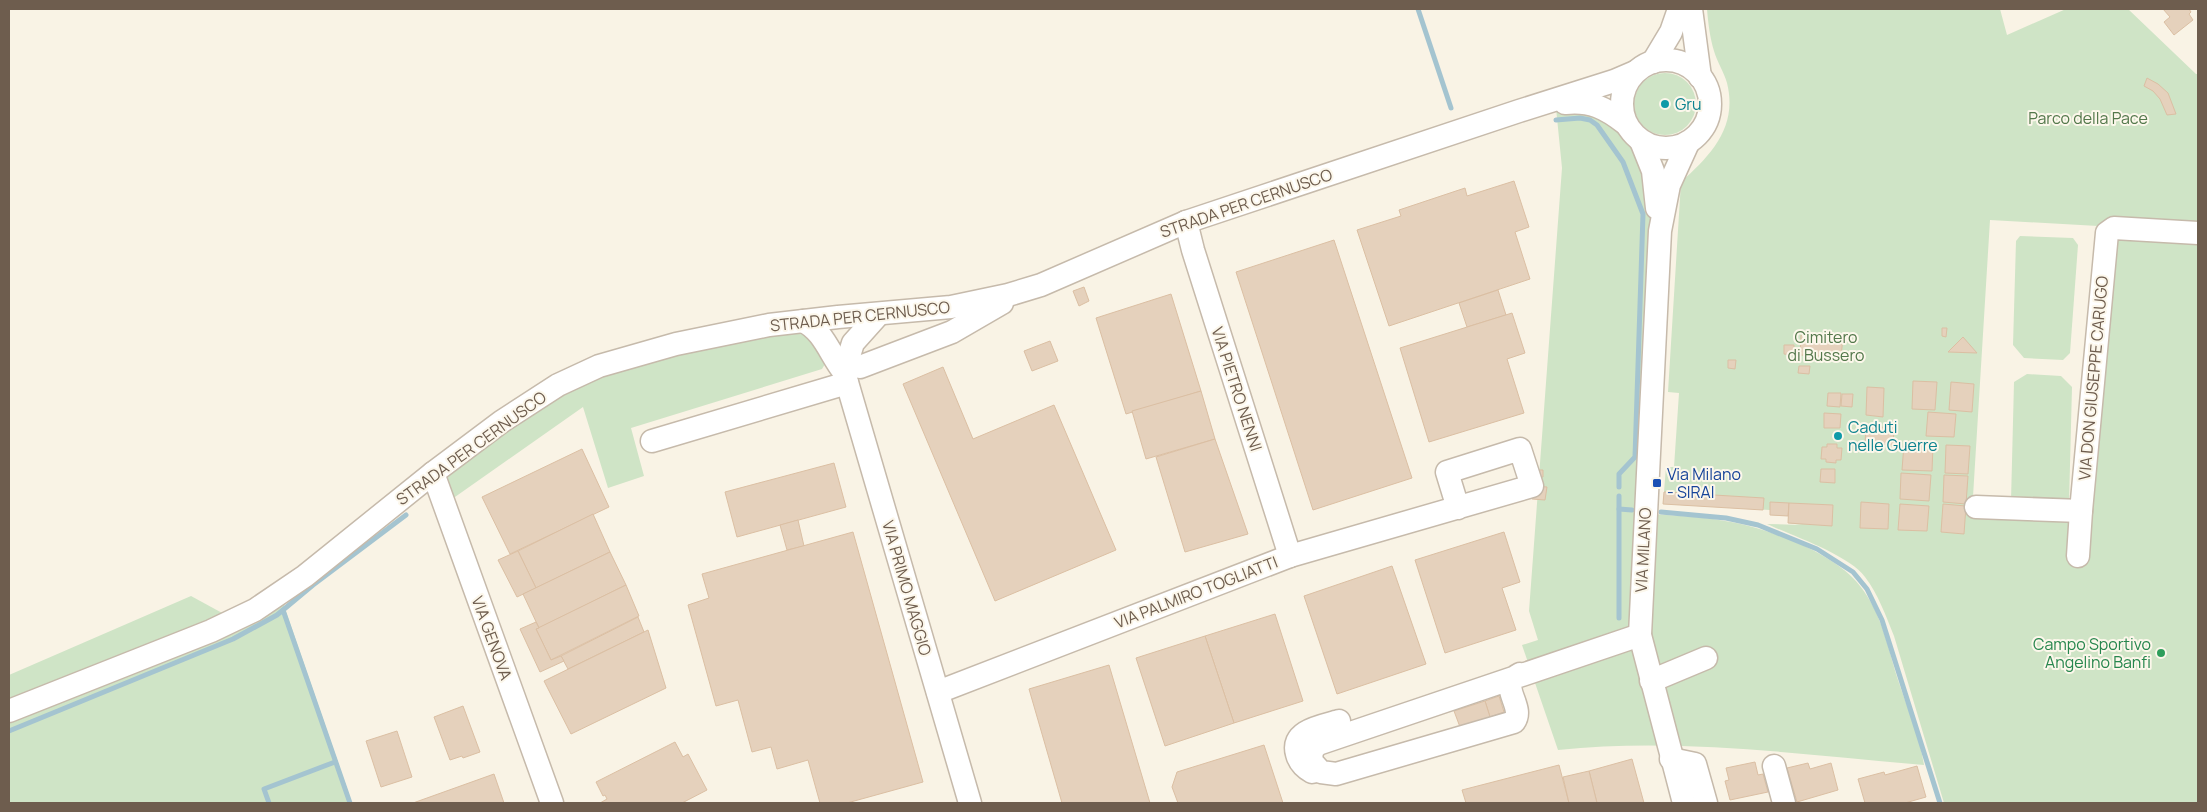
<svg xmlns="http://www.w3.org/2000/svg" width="2207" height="812" font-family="Manrope,sans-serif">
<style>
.green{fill:#cfe4c6;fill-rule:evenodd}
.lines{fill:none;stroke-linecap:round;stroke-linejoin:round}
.stream{stroke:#a4c4d0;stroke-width:5}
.building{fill:#e5d1bc;stroke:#dbbfa3}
.minor-casing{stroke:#c6baab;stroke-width:25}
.minor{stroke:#fff;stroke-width:22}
.culture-dot{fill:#0f9aa8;stroke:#fcf7eb;stroke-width:2}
.transit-dot{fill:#1a4fb4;stroke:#fcf7eb;stroke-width:2}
.leisure-dot{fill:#2e9e5b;stroke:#fcf7eb;stroke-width:2}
.labels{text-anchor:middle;stroke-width:4;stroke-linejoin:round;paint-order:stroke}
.culture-label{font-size:16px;fill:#0d838f;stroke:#fcf7eb;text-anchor:start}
.park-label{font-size:16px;fill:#53784b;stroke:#fcf7eb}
.street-label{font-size:16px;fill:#6e5d4e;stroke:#fcf7eb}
.transit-label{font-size:16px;fill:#164399;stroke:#fcf7eb;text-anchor:start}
.leisure-label{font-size:16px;fill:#27864d;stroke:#fcf7eb;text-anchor:end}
</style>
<rect width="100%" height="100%" fill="#f9f3e5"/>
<g class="green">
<path d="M1707,9h293l7,26 59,-26h62l68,65h2v729h-254l-50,-167c-8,-20 -16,-42 -29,-59 -16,-22 -72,-41 -98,-53l35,1 -14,-2v-7l-18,-1v-5l-107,-6 3,-37h8l5,-74 -11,-1 13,-210c30,-27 57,-55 46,-99 -3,-11 -10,-21 -13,-32 -4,-13 -6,-29 -7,-42zM1990,220l108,6 -17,285 -109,2z"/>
<circle cx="1665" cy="104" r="31"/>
<path d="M1556,108l45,3 35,39 15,44 -9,319c28,3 56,3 83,8 41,6 110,32 135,65 21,26 28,61 37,91 9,28 23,60 27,88 -121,-10 -245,-28 -366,-15l-36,-105 16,-5 -9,-29 33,-443z"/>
<path d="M2020,236l53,2 5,7 -8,108 -7,7 -39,-2 -11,-13 3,-104z"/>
<path d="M800,321l25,43 -3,5 -191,59 13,48 -36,12 -25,-81 -138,97 -11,-30 124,-87z"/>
<path d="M2027,374l34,2 11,11 -3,117 -58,-3 3,-119z"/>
<path d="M191,596l44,24 -226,92v-37z"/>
<path d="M281,597l71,206h-343v-80l203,-81z"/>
</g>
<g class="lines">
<g class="stream">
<path d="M1418,9l33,99"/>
<path d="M1556,120l24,-2 10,2 7,5 26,37 20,52 -8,243 -16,17v13"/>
<path d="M1619,496v122"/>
<path d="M1619,509l13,1"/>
<path d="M1661,512l65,6 32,7 59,24 36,23 14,17 15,31 58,183"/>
<path d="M283,610l67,193"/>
<path d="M9,731l224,-92 44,-24 36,-30 93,-70"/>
<path d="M269,803l-5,-14 71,-27"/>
</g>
</g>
<g class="building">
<path d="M2163,9h26l2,3 -2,2 4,6 -19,15 -10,-13 6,-5z"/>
<path d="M2147,78l11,6 10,9 8,21 -9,1 -7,-16 -7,-8 -9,-5z"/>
<path d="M1514,181l15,46 -14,5 15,47 -141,47 -32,-96 44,-14 -2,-6 66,-22 2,8z"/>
<path d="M1334,240l78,238 -99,32 -77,-238z"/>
<path d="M1084,287l5,14 -10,5 -6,-15z"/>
<path d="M1498,290l8,25 -39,12 -8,-24z"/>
<path d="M1171,294l30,97 -75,23 -30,-96z"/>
<path d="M1512,313l13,40 -18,6 17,54 -95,29 -29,-94z"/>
<path d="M1942,328h5l-1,9 -4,-1z"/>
<path d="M1801,335l42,2 -2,20 -41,-2z"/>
<path d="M1963,337l14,16 -29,-1z"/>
<path d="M1050,341l8,20 -26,10 -8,-20z"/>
<path d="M1784,345h10v10l-10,-1z"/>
<path d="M1728,360h8l-1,9 -7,-1z"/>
<path d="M1799,366h11l-1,8 -11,-1z"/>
<path d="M943,367l30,72 81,-34 62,145 -121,51 -92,-217z"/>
<path d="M1913,381l24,1 -2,28 -23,-1z"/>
<path d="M1951,382l23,2 -2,28 -23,-2z"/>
<path d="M1867,387l17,1 -1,29 -17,-2z"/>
<path d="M1201,391l14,48 -69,20 -14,-48z"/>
<path d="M1828,393h13l-1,14 -13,-1z"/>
<path d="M1842,394h11l-1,13 -11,-1z"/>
<path d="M1928,412l28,2 -2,23 -28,-1z"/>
<path d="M1824,413l17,1 -1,14h-16z"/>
<path d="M1866,426l28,2 -1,17 -28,-1z"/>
<path d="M1215,439l33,95 -63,18 -29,-95z"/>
<path d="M1827,444h10v4h5l-1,12h-5v3l-10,-1v-3h-5l1,-12h5z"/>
<path d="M1904,444l29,1 -1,26 -30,-1z"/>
<path d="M1946,445l24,1 -2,28 -23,-1z"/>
<path d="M582,449l27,58 -99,47 -28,-57z"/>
<path d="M834,463l12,44 -109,30 -12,-45z"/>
<path d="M1821,469h14v14l-15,-1z"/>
<path d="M1537,470h6v7h-7z"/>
<path d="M1901,473l30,2 -2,26 -29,-2z"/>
<path d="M1944,475l24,1 -2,28 -23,-2z"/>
<path d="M1533,486l14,1 -2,13 -13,-1z"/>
<path d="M1664,492l100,6 -1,12 -100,-6z"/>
<path d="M1770,502l19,1 -1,13 -18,-1z"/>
<path d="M1861,502l28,2 -1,25 -28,-1z"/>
<path d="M1789,503l44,2 -1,21 -44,-3z"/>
<path d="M1900,504l29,2 -2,25 -29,-1z"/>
<path d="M1943,504l23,2 -2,28 -23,-2z"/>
<path d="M593,514l17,38 -74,36 -18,-37z"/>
<path d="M798,520l6,26 -17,4 -7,-25z"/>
<path d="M853,532l70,250 -76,21h-27l-12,-43 -31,9 -6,-22 -19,5 -14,-52 -22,6 -28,-101 21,-7 -7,-24z"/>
<path d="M1504,532l16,50 -18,6 14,42 -71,23 -30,-93z"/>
<path d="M518,551l18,37 -19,9 -19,-37z"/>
<path d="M610,552l16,33 -87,43 -16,-34z"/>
<path d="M1392,566l34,98 -89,30 -33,-98z"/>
<path d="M626,585l13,31 -88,44 -15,-31z"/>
<path d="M1275,614l28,87 -69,22 -29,-87z"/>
<path d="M638,617l6,15 -76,37 -7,-13z"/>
<path d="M536,622l3,6 -3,1 15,31 10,-4 3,5 -24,11 -20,-43z"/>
<path d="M648,630l18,58 -95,46 -27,-53z"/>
<path d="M1205,636l29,87 -69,23 -29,-88z"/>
<path d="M1109,665l41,138h-88l-33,-114z"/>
<path d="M1499,696l5,16 -14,5 -5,-16z"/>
<path d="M1485,701l5,16 -30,10 -6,-16z"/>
<path d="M463,706l17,46 -17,6 -1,-2 -12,4 -16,-43z"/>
<path d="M397,731l15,46 -31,10 -15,-46z"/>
<path d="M675,742l8,15 5,-3 19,36 -25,13h-82l7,-4 -2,-4 -2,1 -7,-14z"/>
<path d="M1264,745l19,58h-105l-6,-16 5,-15z"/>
<path d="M1632,759l12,44h-47l-8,-32z"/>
<path d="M1755,762l3,13 5,-1 5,18 -38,8 -5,-19 4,-1 -3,-12z"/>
<path d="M1808,763l2,6 21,-6 7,27 -41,12 -10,-34z"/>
<path d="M1559,765l10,38h-103l-4,-13z"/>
<path d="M1917,766l9,31 -21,6h-40l-7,-24 26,-7 1,3z"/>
<path d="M1589,771l8,32h-28l-6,-26z"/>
<path d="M494,774l10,29h-91z"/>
</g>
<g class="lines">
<defs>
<g id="minor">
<path d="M1691,9l9,68"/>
<circle cx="1666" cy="104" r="44"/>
<path d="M1653,62l18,-30 8,-23"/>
<path d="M1565,103c25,-3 41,5 61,21"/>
<path d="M1641,141l12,30 4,37"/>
<path d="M1186,222l7,28 97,306"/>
<path d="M803,321c21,10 27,34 41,51l126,431"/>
<path d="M860,367l92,-35 50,-29"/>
<path d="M844,372l9,-29 26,-29"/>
<path d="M652,441l195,-58"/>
<path d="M433,473l119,330"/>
<path d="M1976,507l105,4 26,-278 7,-5 84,5"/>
<path d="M2078,556l3,-45"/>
<path d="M1520,674c-24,12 6,32 -6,48l-178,52 -15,-2 -10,-11 1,-11 6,-6 322,-109"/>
<path d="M1651,681l55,-23"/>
<path d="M938,692l352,-136 242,-70 -12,-37 -73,23 11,36"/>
<path d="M9,711l202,-80 44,-21 50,-34 128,-103 68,-51 57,-37 41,-19 77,-22 93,-19 69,-8 113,-10 57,-12 33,-10 145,-63 333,-111 95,-30 21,-9"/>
<path d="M1671,759l24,5 11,39"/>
<path d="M1774,766l10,37"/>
<path d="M1312,772c-7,-4 -13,-10 -15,-18 -7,-24 26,-28 42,-33"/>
<path d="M1684,803l-44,-168 20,-404 9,-46 19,-42"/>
</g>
</defs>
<use href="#minor" class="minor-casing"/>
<use href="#minor" class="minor"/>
</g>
<g class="culture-dot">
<circle cx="1665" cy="104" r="5"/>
<circle cx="1838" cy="436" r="5"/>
</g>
<rect class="transit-dot" x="1652" y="478" width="10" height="10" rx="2.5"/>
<circle class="leisure-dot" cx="2161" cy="653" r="5"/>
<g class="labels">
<g class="culture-label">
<text x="1675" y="110">Gru</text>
<text x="1848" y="433">Caduti<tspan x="1848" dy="18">nelle Guerre</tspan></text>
</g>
<g class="park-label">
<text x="2088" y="124">Parco della Pace</text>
<text x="1826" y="343">Cimitero<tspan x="1826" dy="18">di Bussero</tspan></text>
</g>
<g class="street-label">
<text transform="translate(1246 203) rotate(-19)" y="6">STRADA PER CERNUSCO</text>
<text transform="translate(860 316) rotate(-6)" y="6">STRADA PER CERNUSCO</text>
<text transform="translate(2093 378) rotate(-85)" y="6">VIA DON GIUSEPPE CARUGO</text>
<text transform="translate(1237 389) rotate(72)" y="6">VIA PIETRO NENNI</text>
<text transform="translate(471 448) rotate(-36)" y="6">STRADA PER CERNUSCO</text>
<text transform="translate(1643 550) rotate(-87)" y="6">VIA MILANO</text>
<text transform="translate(907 588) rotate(74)" y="6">VIA PRIMO MAGGIO</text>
<text transform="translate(1196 592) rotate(-21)" y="6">VIA PALMIRO TOGLIATTI</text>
<text transform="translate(492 638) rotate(70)" y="6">VIA GENOVA</text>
</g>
<g class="transit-label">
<text x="1667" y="480">Via Milano<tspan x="1667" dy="18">- SIRAI</tspan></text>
</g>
<g class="leisure-label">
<text x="2151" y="650">Campo Sportivo<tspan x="2151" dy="18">Angelino Banfi</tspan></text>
</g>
</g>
<rect width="2207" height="812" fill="none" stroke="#6e5d4e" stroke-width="20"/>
</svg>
